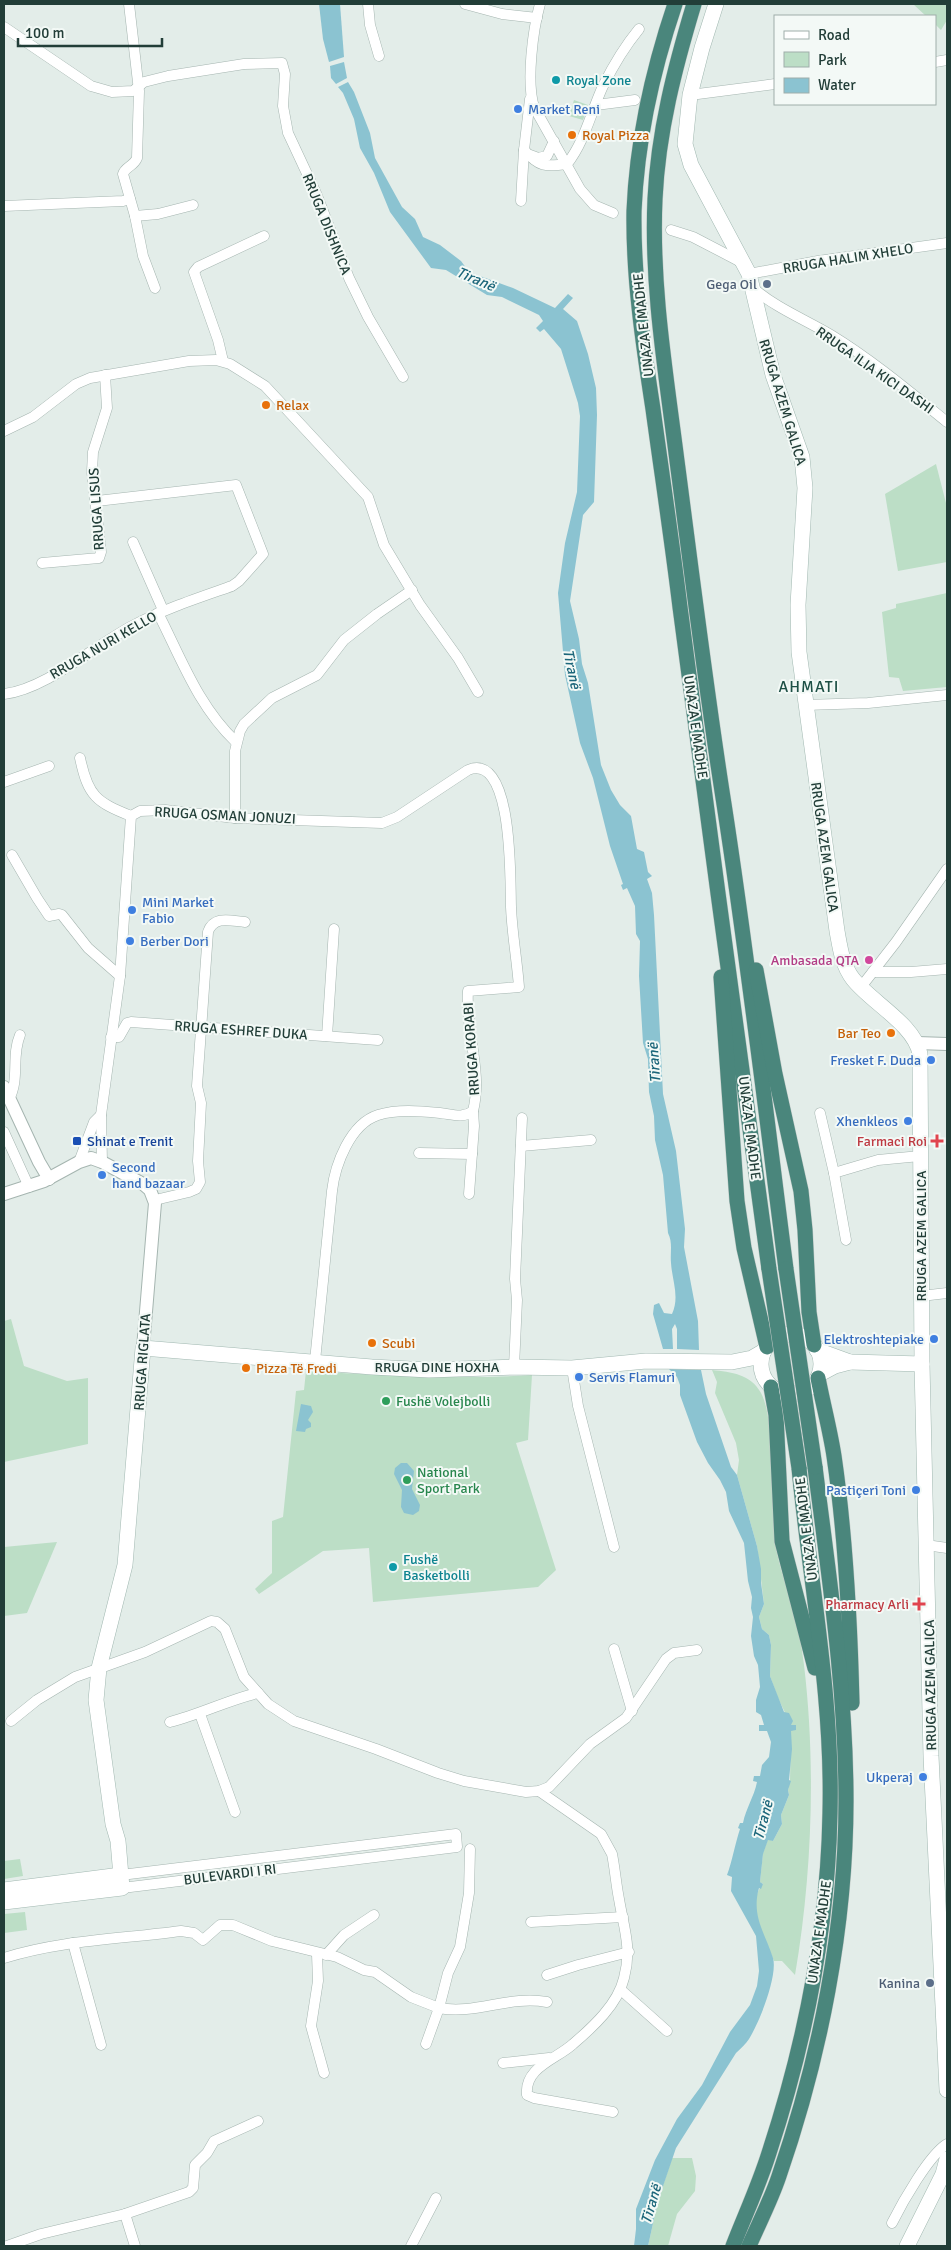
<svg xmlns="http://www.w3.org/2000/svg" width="951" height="2250" font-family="Signika,sans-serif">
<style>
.green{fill:#bcdec6}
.water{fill:#8bc3d1}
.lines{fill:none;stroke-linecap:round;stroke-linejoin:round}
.minor-casing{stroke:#a5b5b0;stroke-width:11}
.tertiary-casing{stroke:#a5b5b0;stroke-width:14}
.secondary-casing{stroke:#a1b8b1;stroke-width:16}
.trunk-casing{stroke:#c1c9c7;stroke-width:16}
.minor{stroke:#fff;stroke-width:10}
.tertiary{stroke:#fff;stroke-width:12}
.secondary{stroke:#fff;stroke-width:15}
.trunk{stroke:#4a867c;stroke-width:15}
.trunk-bridge-casing{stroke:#c1c9c7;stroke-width:16;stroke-linecap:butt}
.trunk-bridge{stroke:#4a867c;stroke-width:15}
.culture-dot{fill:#0f9aa8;stroke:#f3f9f6;stroke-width:2}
.shop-dot{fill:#3f7fe0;stroke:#f3f9f6;stroke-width:2}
.food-dot{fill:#e8710a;stroke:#f3f9f6;stroke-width:2}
.service-dot{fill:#5c6f8a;stroke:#f3f9f6;stroke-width:2}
.hotel-dot{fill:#d1479c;stroke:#f3f9f6;stroke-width:2}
.transit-dot{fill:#1a4fb4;stroke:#f3f9f6;stroke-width:2}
.health-dot{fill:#e0444e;stroke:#f3f9f6;stroke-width:2}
.leisure-dot{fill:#2e9e5b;stroke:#f3f9f6;stroke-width:2}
.labels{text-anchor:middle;stroke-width:4;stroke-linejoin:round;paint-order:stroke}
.culture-label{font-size:14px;fill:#0d838f;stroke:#f3f9f6;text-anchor:start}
.shop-label{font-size:14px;fill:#366cbe;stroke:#f3f9f6;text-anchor:start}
.food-label{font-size:14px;fill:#c56008;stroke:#f3f9f6;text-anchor:start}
.street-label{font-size:14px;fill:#223e38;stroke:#f3f9f6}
.service-label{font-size:14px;fill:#4e5e75;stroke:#f3f9f6;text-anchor:end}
.hotel-label{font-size:14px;fill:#b23c85;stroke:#f3f9f6;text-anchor:end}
.transit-label{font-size:14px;fill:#164399;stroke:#f3f9f6;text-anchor:start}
.health-label{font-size:14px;fill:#be3a42;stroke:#f3f9f6;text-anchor:end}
.leisure-label{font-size:14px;fill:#27864d;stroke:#f3f9f6;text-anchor:start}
.water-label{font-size:15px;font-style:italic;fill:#1c667a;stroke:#f3f9f6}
.quarter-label{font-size:16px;letter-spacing:1px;fill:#1e5046;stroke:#f3f9f6}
</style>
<rect width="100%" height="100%" fill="#e3ede9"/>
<g class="green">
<path d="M913,4h34v16l-6,10 -6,-6v-8h-9z"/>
<path d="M574,100l14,5 -5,15 -14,-4z"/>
<path d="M936,464l11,43v55l-49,9 -13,-77z"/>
<path d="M947,593v94l-44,4 -4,-13 -10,-1 -7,-65 14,-4v-4z"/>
<path d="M11,1319l13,47 43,15 21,-3v66l-84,18v-141z"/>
<path d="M712,1370c19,2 39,4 49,23 15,28 10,112 14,147 3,28 15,53 22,81 3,14 5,30 7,44 12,100 8,212 -9,310l-13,-14h-8c-9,-22 -29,-57 -11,-77l-3,-2 3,-29 5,-14 5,2 9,-17 -1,-9 8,-20 -1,-5 2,-9 1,-51 4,-5h-4l-13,-27 -8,-22 1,-31 -2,-10 -7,-6 -3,-12 5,-13 -7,-58 -20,-71 2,-15 -3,-17 -21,-50 2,-11z"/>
<path d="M306,1371c75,4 150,9 226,4l-4,65 -12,3 40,127 -18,17 -165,15 -4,-54 -46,3 -64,43 -4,-5 17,-16v-52l11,-4 13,-126 8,-1z"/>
<path d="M57,1542l-30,71 -23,3v-69z"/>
<path d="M20,1859l3,17 -19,3v-18z"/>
<path d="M25,1912l2,18 -23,3v-19z"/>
<path d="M672,2158h20l4,18 -1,15 -18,23 -9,32h-20l10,-45z"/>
</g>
<g class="water">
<path d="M319,4h21l4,53 -15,5 -6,-23z"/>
<path d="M344,62l3,16 -11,6 -5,-6 -1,-12z"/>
<path d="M348,82l6,10 16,41 5,25 27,49 13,12 8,18 17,8 21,16 8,11 44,16 42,20 13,-14 5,4 -10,11 14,12 11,33 8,34 1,27 -3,87 -11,13 -13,86 9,38 3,25 6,19 13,82 10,25 9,15 11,11 6,33 7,3 4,20 4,4 -5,3 5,14 2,22 9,179 13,57 9,78 -1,18 14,74 1,29 -22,-1v-20l-2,-5 -3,5 1,20h-10l-10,-35 1,-9 5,-2 5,10 8,1c8,-17 0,-34 -1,-51 -1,-11 2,-20 -3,-30l-5,-58 -8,-35 -1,-24 -5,-24 -1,-33 -5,-16 -4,-67 1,-35 -4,-7 -1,-28 -8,-18 -4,2 -2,-5 2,-1 -13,-38 -17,-68 -13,-35 -15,-68 -7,-82 7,-50 12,-51 3,-76 -2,-13 -17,-54 -17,-20 -4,3 -4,-4 7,-7 -4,-6 -37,-18 -15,-2 -41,-25 -15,-2 -41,-56 -16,-39 -14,-25 -6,-29 -11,-26 -5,-6z"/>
<path d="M669,1369l32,1 5,24 25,73 6,8 20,71 4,23v14l3,21 -5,13 3,12 7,6 2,10 -1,31 14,36 5,1 4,8 -2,4h5v5l-5,1 1,18 -3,31 2,1 -3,9 1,5 -8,20 1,9 -9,17 -5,-1 -5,14 -3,28 3,2 -2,5 -2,-1c-8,28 6,45 14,70 5,18 -14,65 -24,81 -3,5 -8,9 -13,14l-60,95 -18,53 -10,45h-14l2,-17v-20l19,-49 22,-41 25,-34 28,-53 20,-27 7,-19 2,-15 -3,-35 -25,-45 1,-14 -5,-2c5,-13 8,-31 13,-46l-2,-1 2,-5h3c3,-15 11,-26 14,-41l-4,-1 1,-5h6l2,-11 7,-8 2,-15 -4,-11h-8v-6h5l-3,-10 -5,-3v-12l4,-13 -2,-22 -4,-9 -3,-20 2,-19 -2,-9 1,-11 -4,-16 -4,-38 -15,-32 -3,-19 -6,-12 -12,-17 -11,-21 -17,-47v-10l-3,-8z"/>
<path d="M301,1404l10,2 2,6 -5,8 3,3v4l-5,2 -1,3 -9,-1z"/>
<path d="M401,1463h6l7,8 -2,18 8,16 -1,6 -6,4 -9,-2 -3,-6 1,-17 -8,-16 1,-6z"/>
</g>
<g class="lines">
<defs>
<g id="minor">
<path d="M129,4l10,87 -2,67c-3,8 -12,9 -14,16l12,42 8,40 12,32"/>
<path d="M368,4l2,21 9,31"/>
<path d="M465,4l37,10 35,4"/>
<path d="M540,4c-7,25 -14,78 -6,103l46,82 14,16 19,8"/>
<path d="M4,27l87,59 21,6 21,-1 11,-9 24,-6 76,-12 38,-1 3,11 -2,32 5,27 28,60 33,85 19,39 35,60"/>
<path d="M935,62l12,-2"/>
<path d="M690,95l85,-11"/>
<path d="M596,105l39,-5"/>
<path d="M524,150c15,17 21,17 43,14"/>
<path d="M530,155l8,3 9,-2 7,-15"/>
<path d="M567,164c18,-23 24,-52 36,-78 10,-20 22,-40 36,-57"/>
<path d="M521,201l3,-51 6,-51"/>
<path d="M4,206l119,-5 7,-2"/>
<path d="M135,216l23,-2 35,-9"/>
<path d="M671,230l22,7 50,26"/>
<path d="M749,274l69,-13 129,-18"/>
<path d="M753,288c23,20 51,31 78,47 41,25 79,57 116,87"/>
<path d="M223,361l-5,-21 -24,-68 4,-5 66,-31"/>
<path d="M4,431l29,-14 43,-33 14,-6 99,-17 27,-1 14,4 35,22 103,111 16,48 36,60 38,53 20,34"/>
<path d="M133,542l30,68"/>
<path d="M42,563l57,-5 2,-6 -9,-80 1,-20 14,-44 -2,-33"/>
<path d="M158,613c23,45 40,93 78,129"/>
<path d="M4,694c42,-5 90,-48 128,-68 32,-17 66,-28 100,-40l7,-5 24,-27 -27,-69 -139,16"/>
<path d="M805,705l63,-2 79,-8"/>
<path d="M80,758c8,38 16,44 51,58"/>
<path d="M4,782l45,-16"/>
<path d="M235,818v-67l5,-20 4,-7 28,-26 45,-23 27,-35 33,-26 35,-24"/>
<path d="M12,855l25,43 12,18 10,-2 3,1 26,33 32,28"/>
<path d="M873,972h38l36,-3"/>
<path d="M861,987l35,-45 51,-73"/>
<path d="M327,1036l7,-107"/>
<path d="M111,1037h8l8,-14 4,-1 247,18"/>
<path d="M9,1099c11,-20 2,-43 11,-64"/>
<path d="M820,1113l14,60 12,67"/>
<path d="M4,1132l25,55"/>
<path d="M521,1146l70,-6"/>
<path d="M419,1153l53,1"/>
<path d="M79,1162l15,-40 7,-7"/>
<path d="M102,1162l-1,-47 19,-139 11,-160 9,-5 25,-1 70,8 147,5 15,-6 71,-47c46,-19 42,113 43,137 1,26 6,53 8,80l-51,4c-3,40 15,81 5,120 -10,8 -22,3 -33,2 -20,-2 -43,-4 -62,2 -28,9 -43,50 -46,76l-17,170"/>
<path d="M834,1173l44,-13 42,-4"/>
<path d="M469,1194l5,-68 -1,-15"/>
<path d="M155,1200l34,-8 7,-3 4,-7 -2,-21 3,-58 -4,-17 11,-154c6,-17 23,-11 37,-10"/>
<path d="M921,1296l26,-3"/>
<path d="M514,1367l3,-67 -2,-21 7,-161"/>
<path d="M572,1368l6,38 36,141"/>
<path d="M926,1545l21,3"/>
<path d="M614,1649l18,62"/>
<path d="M200,1714l35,98"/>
<path d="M11,1721l26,-21 38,-23 70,-25 66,-31 6,1 8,7 19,48 24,27 26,17 82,28 62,24 26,8 62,11 13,-1 10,-4 41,-43 36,-26 40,-59 8,-6 23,-3"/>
<path d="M170,1722c31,-8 58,-22 88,-29"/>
<path d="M539,1791l62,43 11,20c3,15 4,30 7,45 5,30 13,49 5,79 -6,26 -31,49 -51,66 -16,15 -49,23 -46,51l7,3 79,14"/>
<path d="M121,1875l335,-41 1,13 -335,41"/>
<path d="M531,1922l92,-5"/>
<path d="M73,1943l28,102"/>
<path d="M317,1954l1,27 -7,45 13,47"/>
<path d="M326,1955l18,-20 30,-20"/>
<path d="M4,1958c57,-18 118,-19 177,-27l13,2 9,7 17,-15h13l39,16 65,16 27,13 11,2 36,25 28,11 9,-35 12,-26 9,-54 1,-44"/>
<path d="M547,1975l31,-10 51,-13"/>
<path d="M621,1990l46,41"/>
<path d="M426,2044l13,-36c37,7 70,-13 108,-6"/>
<path d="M503,2063l46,-5"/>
<path d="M125,2214l10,32"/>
<path d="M892,2223c10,-20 37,-68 55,-79"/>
<path d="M7,2246l34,-12 84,-20 64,-22 4,-4 2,-23 12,-12 7,-12 44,-20"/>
<path d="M411,2246l25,-48"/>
</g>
<g id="tertiary">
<path d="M917,1043l30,1"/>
<path d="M4,1087l35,75 10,17"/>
<path d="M4,1194l40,-13 35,-19 12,-4 11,4 41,22 7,6 5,13 -12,145"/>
</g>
<g id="secondary">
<path d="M716,4l-14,44 -12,47 -5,49 6,21 58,109 24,101 29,82 3,31 -7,117 1,47 38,279c3,16 5,34 16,48 18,23 62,46 67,75l2,310 9,392 16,334"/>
<circle cx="791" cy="1364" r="30"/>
<path d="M817,1350l33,12 -15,4 -15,8"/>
<path d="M850,1362l72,2"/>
<path d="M4,1890l117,-15"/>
<path d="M4,1902l118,-14 -4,-47 -5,-17 -17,-124 3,-32 26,-103 18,-217 229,19 57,3 85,-3 58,1 74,-7 86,1 20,-4 12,-7"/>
<path d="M907,2246l36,-72 4,-15"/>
</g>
<g id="trunk">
<path d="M675,4c-23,68 -38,134 -41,207 -1,66 9,133 19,198 9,66 19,132 27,198 28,221 60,441 89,662"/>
<path d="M694,4c-19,63 -36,128 -39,195 -4,87 11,175 22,262 15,114 29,229 47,343 24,155 42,310 62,465"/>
<path d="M756,970l19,104 26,117 4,39 4,82 5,33"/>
<path d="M721,977l16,224 7,47 23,99"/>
<path d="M818,1378c5,26 12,52 16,78 12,82 16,164 18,247"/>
<path d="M771,1387l5,28 6,126 33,127"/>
<path d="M733,2246c12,-31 26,-61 36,-93 36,-110 59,-224 61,-340 3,-116 -20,-230 -31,-345"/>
<path d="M749,2246c10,-23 22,-46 30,-70 41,-119 67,-249 67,-375 0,-112 -17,-224 -31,-334"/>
</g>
</defs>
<use href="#minor" class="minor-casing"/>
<use href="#tertiary" class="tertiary-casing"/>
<use href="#secondary" class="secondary-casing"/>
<use href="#trunk" class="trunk-casing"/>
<use href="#minor" class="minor"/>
<use href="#tertiary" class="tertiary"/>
<use href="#secondary" class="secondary"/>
<use href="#trunk" class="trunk"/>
<defs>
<g id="trunk-bridge">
<path d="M769,1269l30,199"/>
<path d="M786,1269l29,198"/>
</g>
</defs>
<use href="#trunk-bridge" class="trunk-bridge-casing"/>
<use href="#trunk-bridge" class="trunk-bridge"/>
</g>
<g class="culture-dot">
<circle cx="556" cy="80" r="5"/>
<circle cx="393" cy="1567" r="5"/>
</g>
<g class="shop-dot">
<circle cx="518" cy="109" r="5"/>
<circle cx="132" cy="910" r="5"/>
<circle cx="130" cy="941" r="5"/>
<circle cx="931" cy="1060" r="5"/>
<circle cx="908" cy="1121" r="5"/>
<circle cx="102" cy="1175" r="5"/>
<circle cx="934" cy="1339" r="5"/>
<circle cx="579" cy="1377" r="5"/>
<circle cx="916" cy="1490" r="5"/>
<circle cx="923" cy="1777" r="5"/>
</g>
<g class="food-dot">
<circle cx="572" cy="135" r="5"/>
<circle cx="266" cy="405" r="5"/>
<circle cx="891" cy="1033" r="5"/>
<circle cx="372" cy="1343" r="5"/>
<circle cx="246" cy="1368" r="5"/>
</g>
<g class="service-dot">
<circle cx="767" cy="284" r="5"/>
<circle cx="930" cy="1983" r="5"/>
</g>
<circle class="hotel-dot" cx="869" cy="960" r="5"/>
<rect class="transit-dot" x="72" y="1136" width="10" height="10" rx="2.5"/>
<g class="health-dot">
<path d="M934.5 1133.5h5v5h5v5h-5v5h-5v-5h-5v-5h5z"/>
<path d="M916.5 1596.5h5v5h5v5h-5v5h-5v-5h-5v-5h5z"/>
</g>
<g class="leisure-dot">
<circle cx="386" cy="1401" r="5"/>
<circle cx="407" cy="1480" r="5"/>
</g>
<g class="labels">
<g class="culture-label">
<text x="566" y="85">Royal Zone</text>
<text x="403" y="1564">Fushë<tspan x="403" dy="16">Basketbolli</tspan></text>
</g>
<g class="shop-label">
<text x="528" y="114">Market Reni</text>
<text x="142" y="907">Mini Market<tspan x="142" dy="16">Fabio</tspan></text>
<text x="140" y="946">Berber Dori</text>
<text x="921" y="1065" text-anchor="end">Fresket F. Duda</text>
<text x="898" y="1126" text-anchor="end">Xhenkleos</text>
<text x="112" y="1172">Second<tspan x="112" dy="16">hand bazaar</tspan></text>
<text x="924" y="1344" text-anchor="end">Elektroshtepiake</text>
<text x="589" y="1382">Servis Flamuri</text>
<text x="906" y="1495" text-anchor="end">Pastiçeri Toni</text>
<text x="913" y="1782" text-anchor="end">Ukperaj</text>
</g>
<g class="food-label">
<text x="582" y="140">Royal Pizza</text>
<text x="276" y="410">Relax</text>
<text x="881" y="1038" text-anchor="end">Bar Teo</text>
<text x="382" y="1348">Scubi</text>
<text x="256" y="1373">Pizza Të Fredi</text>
</g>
<g class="street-label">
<text transform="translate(327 224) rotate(68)" y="5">RRUGA DISHNICA</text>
<text transform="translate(848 258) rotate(-9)" y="5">RRUGA HALIM XHELO</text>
<text transform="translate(643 325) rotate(-96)" y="5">UNAZA E MADHE</text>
<text transform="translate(875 370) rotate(35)" y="5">RRUGA ILIA KICI DASHI</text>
<text transform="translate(783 402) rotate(73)" y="5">RRUGA AZEM GALICA</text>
<text transform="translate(96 509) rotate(-94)" y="5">RRUGA LISUS</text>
<text transform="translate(103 645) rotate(-30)" y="5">RRUGA NURI KELLO</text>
<text transform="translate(696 727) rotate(82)" y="5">UNAZA E MADHE</text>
<text transform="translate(225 815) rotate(3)" y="5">RRUGA OSMAN JONUZI</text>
<text transform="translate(825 847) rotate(82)" y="5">RRUGA AZEM GALICA</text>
<text transform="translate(241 1030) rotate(4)" y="5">RRUGA ESHREF DUKA</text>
<text transform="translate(471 1049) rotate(-94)" y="5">RRUGA KORABI</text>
<text transform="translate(750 1128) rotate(83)" y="5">UNAZA E MADHE</text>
<text transform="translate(921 1236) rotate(-90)" y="5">RRUGA AZEM GALICA</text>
<text transform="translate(142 1362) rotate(-86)" y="5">RRUGA RIGLATA</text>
<text x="437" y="1372">RRUGA DINE HOXHA</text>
<text transform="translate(806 1529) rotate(-97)" y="5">UNAZA E MADHE</text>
<text transform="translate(930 1685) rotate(-91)" y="5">RRUGA AZEM GALICA</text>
<text transform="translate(230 1874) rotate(-7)" y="5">BULEVARDI I RI</text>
<text transform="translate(819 1932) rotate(-82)" y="5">UNAZA E MADHE</text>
</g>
<g class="service-label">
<text x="757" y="289">Gega Oil</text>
<text x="920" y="1988">Kanina</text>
</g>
<g class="hotel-label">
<text x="859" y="965">Ambasada QTA</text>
</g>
<g class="transit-label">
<text x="87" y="1146">Shinat e Trenit</text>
</g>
<g class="health-label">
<text x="927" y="1146">Farmaci Roi</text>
<text x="909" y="1609">Pharmacy Arli</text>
</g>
<g class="leisure-label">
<text x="396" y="1406">Fushë Volejbolli</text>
<text x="417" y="1477">National<tspan x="417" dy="16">Sport Park</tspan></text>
</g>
<g class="water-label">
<text transform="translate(476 279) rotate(23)" y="5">Tiranë</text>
<text transform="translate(572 669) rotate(78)" y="5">Tiranë</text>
<text transform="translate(654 1063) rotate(-94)" y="5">Tiranë</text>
<text transform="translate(763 1820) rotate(-75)" y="5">Tiranë</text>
<text transform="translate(651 2204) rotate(-74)" y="5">Tiranë</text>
</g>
<g class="quarter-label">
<text x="809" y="692">AHMATI</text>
</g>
</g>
<rect width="951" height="2250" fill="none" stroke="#223e38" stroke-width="10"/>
<rect x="774" y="15" width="162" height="90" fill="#f3f9f6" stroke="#9faeaa"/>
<rect x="784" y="31" width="25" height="8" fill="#ffffff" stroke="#9faeaa"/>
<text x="818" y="40" font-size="15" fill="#223e38">Road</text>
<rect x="784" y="52" width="25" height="15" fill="#bcdec6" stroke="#9faeaa"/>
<text x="818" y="65" font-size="15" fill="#223e38">Park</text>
<rect x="784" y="78" width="25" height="15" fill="#8bc3d1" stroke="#9faeaa"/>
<text x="818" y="90" font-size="15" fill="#223e38">Water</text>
<path d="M18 38v8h144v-8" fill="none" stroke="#223e38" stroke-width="2.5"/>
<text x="25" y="38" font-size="15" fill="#223e38" stroke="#f3f9f6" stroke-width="4" paint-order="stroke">100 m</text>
</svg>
